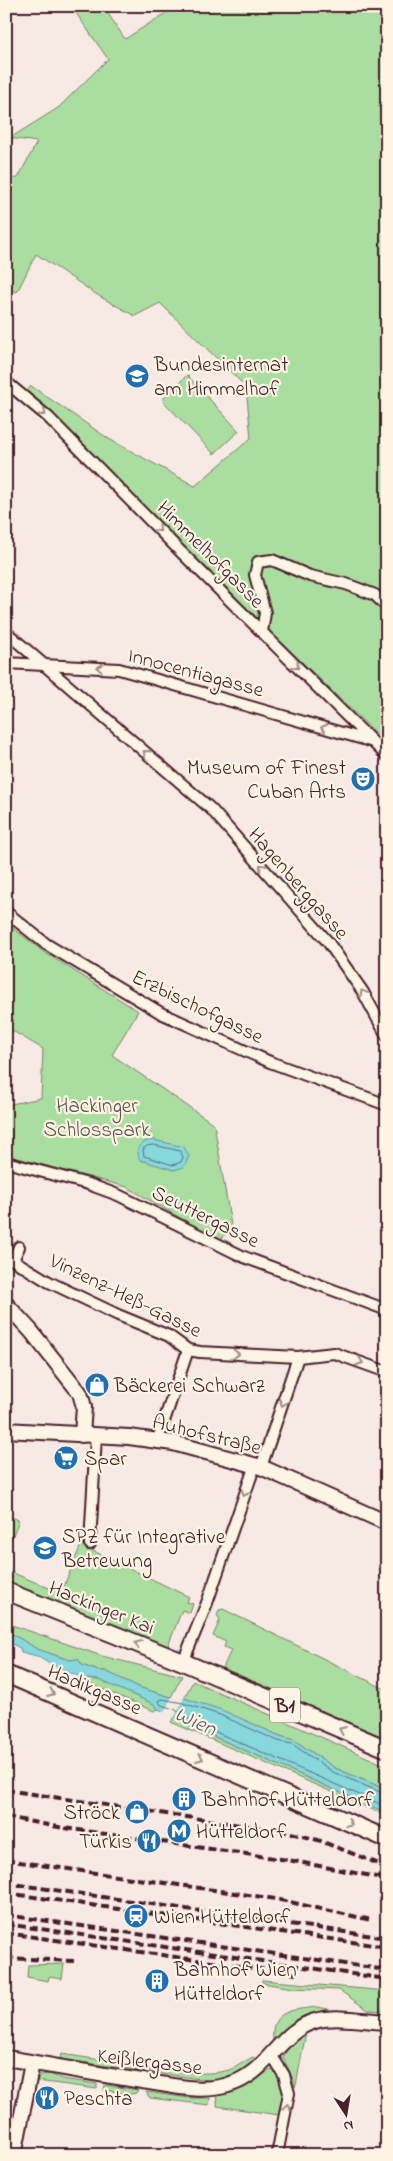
<svg xmlns="http://www.w3.org/2000/svg" width="393" height="2161" font-family="'Indie Flower',sans-serif">
<style>
.green{fill:#aadea0;stroke:#7a7e66}
.water{fill:#86d8dd;stroke:#6e8e96}
.pier{fill:#f7eae5}
.lines{fill:none;stroke-linecap:round;stroke-linejoin:round}
.shore{stroke:#626972;stroke-width:1}
.street-casing{stroke:#4a1f2b;stroke-width:14}
.secondary-casing{stroke:#4a1f2b;stroke-width:18}
.primary-casing{stroke:#4a1f2b;stroke-width:20}
.street{stroke:#fcf5e5;stroke-width:10}
.secondary{stroke:#fcf5e5;stroke-width:14}
.primary{stroke:#fcf5e5;stroke-width:16}
.rail{stroke:#4a1f2b;stroke-width:4;stroke-dasharray:8 4;stroke-linecap:butt}
.oneway{stroke:#a38a88}
.labels{text-anchor:middle;stroke-width:4.5;stroke-linejoin:round;paint-order:stroke}
.shield{fill:#fcf5e5;stroke:#7f5f63;stroke-width:1}
.shield-label{font-size:20px;font-weight:bold;fill:#4a1f2b}
.poi-label{font-size:21px;fill:#4a1f2b;stroke:#fcf5e5;text-anchor:start}
.street-label{font-size:21px;fill:#4a1f2b;stroke:#fcf5e5}
.park-label{font-size:21px;fill:#624f48;stroke:#fcf5e5}
.water-label{font-size:22px;font-style:italic;fill:#5c5660;stroke:#fcf5e5}
</style>
<rect width="100%" height="100%" fill="#f7eae5"/>
<filter id="ink" filterUnits="userSpaceOnUse"><feTurbulence type="fractalNoise" baseFrequency=".02" numOctaves="2"/><feDisplacementMap in="SourceGraphic" scale="10" xChannelSelector="R" yChannelSelector="G"/><feConvolveMatrix kernelMatrix="1 2 1 2 8 2 1 2 1" color-interpolation-filters="sRGB"/></filter>
<g filter="url(#ink)">
<g class="green">
<path d="M71,6h32l22,33 52,-33h210v738l-194,-187 -166,-166 4,-5 78,53 86,47 56,-48 -5,-51 -86,-84 -25,13 -36,-20 -63,-42 -19,38 -11,-3v-110l12,-1 19,-36 -27,-4 48,-30 50,-49z"/>
<path d="M187,375l52,56 -25,23 -52,-54z"/>
<path d="M6,923l38,29 94,59 -26,44 102,69 17,101 -11,16 -93,-54 -121,-32v-50l35,-7 2,-49 -37,-22z"/>
<path d="M6,1515l13,5 -13,33z"/>
<path d="M81,1545l108,52 -2,5 6,2 -3,9 -8,-3 -14,36 -162,-62v-14l55,23z"/>
<path d="M223,1609l164,81v49l-164,-71 8,-18 -7,-3 2,-5 -13,-6 7,-16 -3,-5 2,-5z"/>
<path d="M6,1623l96,33 80,20 -11,21 -30,-9 -36,-17h-7l-16,-6 -4,-6 -9,1 -32,-11 -31,-19z"/>
<path d="M85,1679l14,1 55,24 4,5 -4,2 -66,-28z"/>
<path d="M193,1681l194,85v24l-52,-22 -41,-28 -14,-4 -58,-25 -38,-13z"/>
<path d="M175,1716l15,10 197,87v3l-216,-94z"/>
<path d="M64,1964l-2,15 -13,-2 -1,4 -21,-4 1,-12z"/>
<path d="M262,1980l125,11v20l-19,-1 -29,-20 -46,-2 -31,-5z"/>
<path d="M317,2007l11,2 -26,10 -29,21c-3,-31 21,-30 44,-33z"/>
<path d="M306,2032l-10,53 -1,2 -2,-8 -10,-22 6,-11z"/>
<path d="M61,2054l81,12 -1,5 -81,-12z"/>
<path d="M253,2057l4,3 -13,11 -29,10 -66,-9 1,-5c25,4 54,10 79,3 9,-3 16,-10 24,-13z"/>
<path d="M271,2070c18,7 10,31 8,45l-62,-9 1,-13 17,-3 13,-6z"/>
<path d="M50,2074l12,5 35,5v5l-60,-8 4,-6z"/>
<path d="M105,2085l33,5 -2,3 -5,1 -27,-4z"/>
<path d="M146,2092l43,6h21l-1,7 -59,-7z"/>
</g>
<g class="water">
<path d="M154,1140l30,7 5,9 -5,11 -10,3 -34,-10c-6,-13 1,-19 14,-20z"/>
<path d="M6,1630l31,19 32,11 9,-1 4,6 16,6h7l36,17 30,9 13,1 38,12 58,26 14,4 41,28 52,22v23l-197,-87 -19,-12 -13,-5 -4,-5 -55,-24 -14,-1 -37,-16 -11,-7 -16,-4 -1,-4 -14,-7z"/>
</g>
<path class="pier" d="M173,1695l12,1 -11,22 -11,-4z"/>
<g class="lines">
<g class="shore">
<path d="M154,1145l26,6 3,6 -2,5 -8,3 -29,-9 -1,-7 4,-3z"/>
<path d="M387,1795l-54,-23 -41,-28 -14,-3 -58,-26 -37,-12 -21,-4 -3,2 2,4 13,4 19,13 194,85"/>
</g>
<defs>
<g id="street">
<path d="M6,382l42,35 132,134 207,205"/>
<path d="M6,632l205,177 117,133 35,50 24,44"/>
<path d="M262,632l3,-19 -10,-38 3,-13 14,-2 38,16 36,8 29,11 12,12"/>
<path d="M6,663l113,6 251,72"/>
<path d="M6,912l40,32 115,69 109,49 117,43"/>
<path d="M6,1162l82,22 30,11 126,62 143,53"/>
<path d="M19,1247l-6,13 36,22 69,33 51,21 19,14 12,2 98,5 36,-4 53,19"/>
<path d="M158,1439l30,-89"/>
<path d="M261,1467l37,-110"/>
<path d="M90,1544l6,-108"/>
<path d="M183,1662l24,-59 48,-138"/>
<path d="M272,2056l12,19 5,18 -12,62"/>
</g>
<g id="secondary">
<path d="M6,1304l25,27 49,62 4,14 -2,28"/>
<path d="M6,1430l123,7 44,6 88,24 126,56"/>
<path d="M6,2058c48,8 95,17 143,24 25,4 53,11 79,3 40,-11 51,-54 87,-64 22,-6 49,0 72,1"/>
<path d="M14,2155l18,-92"/>
</g>
<g id="primary">
<path d="M6,1591l177,71 204,87"/>
<path d="M6,1674l381,165"/>
</g>
</defs>
<use href="#street" class="street-casing"/>
<use href="#secondary" class="secondary-casing"/>
<use href="#primary" class="primary-casing"/>
<use href="#street" class="street"/>
<use href="#secondary" class="secondary"/>
<use href="#primary" class="primary"/>
<g class="rail">
<path d="M6,1790l281,42 31,8 69,27"/>
<path d="M6,1817l58,11 224,32 99,19"/>
<path d="M6,1860l270,39 95,21"/>
<path d="M6,1883l381,55"/>
<path d="M6,1893l381,54"/>
<path d="M6,1915l381,55"/>
<path d="M6,1924l381,55"/>
<path d="M6,1933l290,41"/>
<path d="M6,1958l68,3"/>
</g>
</g>
<defs><path id="oneway-chevron" d="M-2-3.5L2.5 0L-2 3.5" fill="none" stroke-width="1.6" stroke-linecap="round" stroke-linejoin="round" transform="scale(1.25)"/></defs>
<g class="oneway">
<use href="#oneway-chevron" transform="translate(43 413) rotate(41)"/>
<use href="#oneway-chevron" transform="translate(158 529) rotate(45)"/>
<use href="#oneway-chevron" transform="translate(296 666) rotate(45)"/>
<use href="#oneway-chevron" transform="translate(100 668) rotate(-176)"/>
<use href="#oneway-chevron" transform="translate(324 728) rotate(-164)"/>
<use href="#oneway-chevron" transform="translate(146 753) rotate(-139)"/>
<use href="#oneway-chevron" transform="translate(262 867) rotate(-131)"/>
<use href="#oneway-chevron" transform="translate(363 993) rotate(-121)"/>
<use href="#oneway-chevron" transform="translate(236 1354) rotate(2)"/>
<use href="#oneway-chevron" transform="translate(360 1362) rotate(20)"/>
<use href="#oneway-chevron" transform="translate(283 1403) rotate(109)"/>
<use href="#oneway-chevron" transform="translate(245 1493) rotate(109)"/>
<use href="#oneway-chevron" transform="translate(138 1644) rotate(-158)"/>
<use href="#oneway-chevron" transform="translate(51 1693) rotate(23)"/>
<use href="#oneway-chevron" transform="translate(342 1730) rotate(-157)"/>
<use href="#oneway-chevron" transform="translate(200 1758) rotate(23)"/>
<use href="#oneway-chevron" transform="translate(349 1823) rotate(24)"/>
<use href="#oneway-chevron" transform="translate(287 2107) rotate(-80)"/>
</g>
</g>
<defs>
<symbol id="school-disc" viewBox="-11 -11 22 22"><circle r="9.5" fill="#1f6fb2" stroke="#fcf5e5"/><path d="M0-5L7-2L0 1L-7-2ZM-4 1L0 2.5L4 1V4Q0 6-4 4Z" fill="#fff"/></symbol>
<symbol id="theatre-disc" viewBox="-11 -11 22 22"><circle r="9.5" fill="#1f6fb2" stroke="#fcf5e5"/><path d="M-5-5.5Q0-4 5-5.5V0Q5 5 0 6Q-5 5-5 0ZM-3.3-2.5H-1v1.5H-3.3ZM1-2.5H3.3v1.5H1ZM-2.8 1Q0 5.5 2.8 1Z" fill="#fff"/></symbol>
<symbol id="shop-disc" viewBox="-11 -11 22 22"><circle r="9.5" fill="#1f6fb2" stroke="#fcf5e5"/><path d="M-5-2.5h2.3a2.7 3.5 0 0 1 5.4 0H5L5.5 6h-11ZM-1.5-2.5h3a1.5 2.3 0 0 0-3 0Z" fill="#fff"/></symbol>
<symbol id="supermarket-disc" viewBox="-11 -11 22 22"><circle r="9.5" fill="#1f6fb2" stroke="#fcf5e5"/><path d="M-6-5.5h2.5l.6 2H6L4.5 2H-2.5L-4.4-4H-6ZM-1.5 3.2a1.3 1.3 0 1 0 .1 0ZM3 3.2a1.3 1.3 0 1 0 .1 0Z" fill="#fff"/></symbol>
<symbol id="building-disc" viewBox="-11 -11 22 22"><circle r="9.5" fill="#1f6fb2" stroke="#fcf5e5"/><path d="M-4-6H4V6H1V3H-1V6H-4ZM-2.5-4.3h1.7v1.8h-1.7ZM.8-4.3h1.7v1.8H.8ZM-2.5-1h1.7V.8h-1.7ZM.8-1h1.7V.8H.8Z" fill="#fff"/></symbol>
<symbol id="metro-disc" viewBox="-11 -11 22 22"><circle r="9.5" fill="#1f6fb2" stroke="#fcf5e5"/><path d="M-5.5 5V-5H-3L0 0L3-5H5.5V5H3V-.5L0 4L-3-.5V5Z" fill="#fff"/></symbol>
<symbol id="restaurant-disc" viewBox="-11 -11 22 22"><circle r="9.5" fill="#1f6fb2" stroke="#fcf5e5"/><path d="M-5-6h1v4h1v-4h1v4h1v-4h1v5L-1.5 .5V6h-2V.5L-5-1ZM5-6V6H3V1.5H1.5Q1.5-4 5-6Z" fill="#fff"/></symbol>
<symbol id="station-disc" viewBox="-11 -11 22 22"><circle r="9.5" fill="#1f6fb2" stroke="#fcf5e5"/><path d="M-3-6H3Q5-6 5-4V2Q5 4 3 4L4.5 6H3L1.5 4h-3L-3 6H-4.5L-3 4Q-5 4-5 2V-4Q-5-6-3-6ZM-3.5-4v3h7v-3ZM-3.5 1v1.5H-2V1ZM2 1v1.5H3.5V1Z" fill="#fff"/></symbol>
</defs>
<g fill-rule="evenodd">
<use href="#school-disc" x="123" y="362" width="28" height="28"/>
<use href="#theatre-disc" x="349" y="765" width="28" height="28"/>
<use href="#shop-disc" x="83" y="1371" width="28" height="28"/>
<use href="#supermarket-disc" x="52" y="1444" width="28" height="28"/>
<use href="#school-disc" x="31" y="1534" width="28" height="28"/>
<use href="#building-disc" x="170" y="1785" width="28" height="28"/>
<use href="#shop-disc" x="123" y="1798" width="28" height="28"/>
<use href="#metro-disc" x="165" y="1817" width="28" height="28"/>
<use href="#restaurant-disc" x="135" y="1827" width="28" height="28"/>
<use href="#station-disc" x="122" y="1902" width="28" height="28"/>
<use href="#building-disc" x="143" y="1967" width="28" height="28"/>
<use href="#restaurant-disc" x="33" y="2084" width="28" height="28"/>
</g>
<g class="labels">
<rect class="shield" x="270" y="1687.5" width="30" height="35" rx="4"/>
<g class="shield-label">
<text x="285" y="1712">B1</text>
</g>
<g class="poi-label">
<text x="154" y="371">Bundesinternat<tspan x="154" dy="24">am Himmelhof</tspan></text>
<text x="346" y="774" text-anchor="end">Museum of Finest<tspan x="346" dy="24">Cuban Arts</tspan></text>
<text x="114" y="1392">Bäckerei Schwarz</text>
<text x="84" y="1465">Spar</text>
<text x="62" y="1543">SPZ für Integrative<tspan x="62" dy="24">Betreuung</tspan></text>
<text x="202" y="1806">Bahnhof Hütteldorf</text>
<text x="120" y="1819" text-anchor="end">Ströck</text>
<text x="196" y="1838">Hütteldorf</text>
<text x="132" y="1848" text-anchor="end">Türkis</text>
<text x="154" y="1923">Wien Hütteldorf</text>
<text x="174" y="1976">Bahnhof Wien<tspan x="174" dy="24">Hütteldorf</tspan></text>
<text x="64" y="2105">Peschta</text>
</g>
<g class="street-label">
<text transform="translate(211 554) rotate(45)" y="7">Himmelhofgasse</text>
<text transform="translate(196 672) rotate(15)" y="7">Innocentiagasse</text>
<text transform="translate(299 883) rotate(49)" y="7">Hagenberggasse</text>
<text transform="translate(198 1006) rotate(26)" y="7">Erzbischofgasse</text>
<text transform="translate(206 1216) rotate(26)" y="7">Seuttergasse</text>
<text transform="translate(126 1295) rotate(26)" y="7">Vinzenz-Heß-Gasse</text>
<text transform="translate(207 1434) rotate(14)" y="7">Auhofstraße</text>
<text transform="translate(102 1607) rotate(22)" y="7">Hackinger Kai</text>
<text transform="translate(95 1689) rotate(23)" y="7">Hadikgasse</text>
<text transform="translate(150 2061) rotate(7)" y="7">Keißlergasse</text>
</g>
<g class="park-label">
<text x="97" y="1112">Hackinger<tspan x="97" dy="24">Schlosspark</tspan></text>
</g>
<g class="water-label">
<text transform="translate(196 1720) rotate(24)" y="8">Wien</text>
</g>
</g>
<rect width="393" height="2161" fill="none" stroke="#fcf5e5" stroke-width="25"/>
<rect x="12" y="12" width="368" height="2136" fill="none" stroke="#4a1f2b" stroke-width="2" filter="url(#ink)"/>
<g transform="translate(346 2114) rotate(168)" stroke="#fcf5e5" stroke-width="4" paint-order="stroke">
<path d="M0-4L9 19L0 12L-9 19Z" fill="#4a1f2b"/>
<text y="-8" font-size="14" font-weight="bold" text-anchor="middle" fill="#4a1f2b">N</text>
</g>
</svg>
